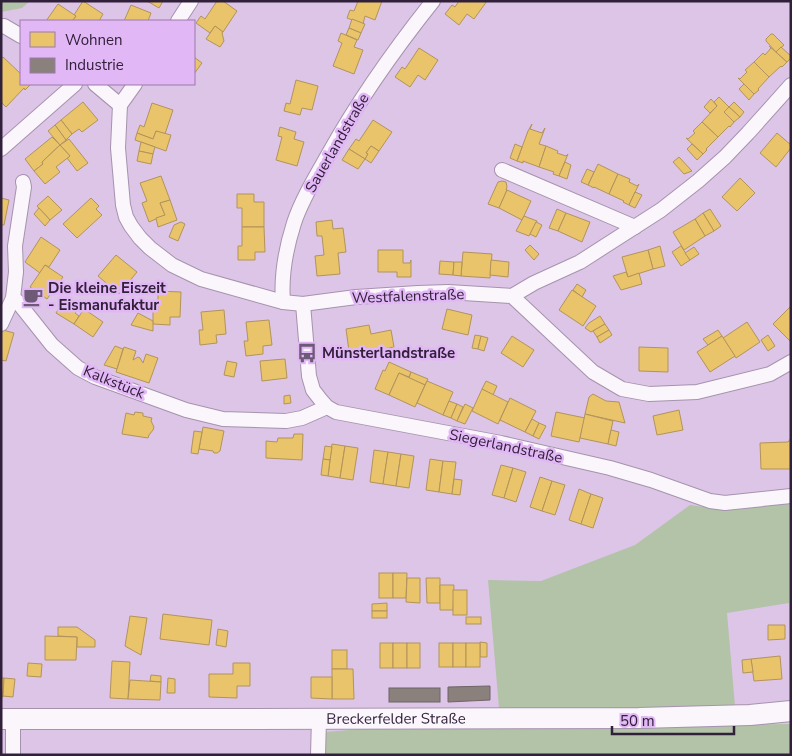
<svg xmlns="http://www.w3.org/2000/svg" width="792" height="756" font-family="'Nunito Sans',sans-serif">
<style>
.green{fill:#b2c3a7}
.homes{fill:#e9c46a;stroke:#b2935b}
.industry{fill:#8a817c;stroke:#6f6468}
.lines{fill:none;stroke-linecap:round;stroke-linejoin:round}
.minor-casing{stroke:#a593ad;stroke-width:16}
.secondary-casing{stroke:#a593ad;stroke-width:22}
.minor{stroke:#faf6fc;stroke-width:14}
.secondary{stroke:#faf6fc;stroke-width:20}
.labels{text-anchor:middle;stroke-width:5;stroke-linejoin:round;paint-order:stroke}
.street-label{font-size:15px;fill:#312039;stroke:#e2b7f6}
.poi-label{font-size:15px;font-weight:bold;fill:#312039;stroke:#e2b7f6;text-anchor:start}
</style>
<rect width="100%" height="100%" fill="#ddc5e8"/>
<g class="green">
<path d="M1,1h29l-8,7 -21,4z"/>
<path d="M789,504v99l-62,10 8,93 -98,3 -138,-1 -11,-128 53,1 94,-36 55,-40 36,5z"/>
<path d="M791,724v31h-467l1,-23 37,-3z"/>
</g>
<g class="homes">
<path d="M83,1l20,13 -4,7h-16l-2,-1 -1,1h-8l4,-5 -2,-1z"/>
<path d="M147,1h16l-4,7z"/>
<path d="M217,1h6l14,10 -14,21 -8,-6 -5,7 -14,-10 5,-7 4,3z"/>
<path d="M358,1h24l-7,19 -10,-4 -2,8 -16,-6 3,-8 4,1z"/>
<path d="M459,1h28l-13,18 -7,-5 -8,11 -14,-11 7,-9 3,2z"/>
<path d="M58,4l18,12 -4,5h-26z"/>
<path d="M131,5l20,8 -3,8h-24z"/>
<path d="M352,19l13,5 -4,9 -12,-5z"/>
<path d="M215,26l8,6 -1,1 2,8 -4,6 -14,-8z"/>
<path d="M349,28l12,5 -3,7 -12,-5z"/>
<path d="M341,33l16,7 -3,7 9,3 -9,24 -21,-8 9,-23 -4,-2z"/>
<path d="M771,34h2l11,11 -8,7 -10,-11v-2z"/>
<path d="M769,46l18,16 -5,5 -1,-1 -12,11 -15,-15 9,-9 2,2 6,-7z"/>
<path d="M781,47l10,9v2l-4,4 -11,-10z"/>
<path d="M419,48l19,12 -13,20 -7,-5 -8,12 -15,-10 7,-10 3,2z"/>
<path d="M3,57l18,17v10h10l-6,6 -1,-2 -18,19 -5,-5v-43z"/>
<path d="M194,57l8,6 -8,11z"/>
<path d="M754,62l15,15 -11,12 1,1 -5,4 -16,-16 2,1 7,-7 -2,-2z"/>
<path d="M296,80l22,6 -6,24 -10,-2 -2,7 -16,-4 2,-8 4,1z"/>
<path d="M744,84l10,10 -5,6 -10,-11z"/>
<path d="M719,97l10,10 -5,5 10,10 -4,5 -1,-1 -11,11 -16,-15 15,-16 -3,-4z"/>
<path d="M711,99l6,7 -7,7 -6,-6z"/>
<path d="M83,102l15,18 -16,12 -3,-3 -7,5 -11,-14z"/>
<path d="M734,102l10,10 -4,5 -11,-10z"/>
<path d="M152,103l21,7 -8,24 -9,-3 -3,8 -16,-6 3,-8 4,2z"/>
<path d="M729,107l11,10 -6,5 -10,-10z"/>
<path d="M61,120l11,14 -6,6 -11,-15z"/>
<path d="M373,120l19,12 -13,19 -8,-5 -5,7 2,1 -3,5 -16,-10 7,-10 3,2z"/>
<path d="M702,122l16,15 -12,12 1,1 -4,4 -17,-16 2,1 7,-6 -2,-2z"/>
<path d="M532,124l-2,5 12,4 3,-5 -6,16 7,2 -7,21 -16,-6v2l-6,-2 11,-30z"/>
<path d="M55,125l11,15 -6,5 -12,-14z"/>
<path d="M280,127l16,5 -2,7 10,3 -7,24 -21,-6 6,-23 -4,-1z"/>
<path d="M156,131l15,4 -5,16 -31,-11 2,-7 16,6z"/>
<path d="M777,133l14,12v3l-15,19 -16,-14z"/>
<path d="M52,137l8,8 -18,17 1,2 -9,7 -9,-12z"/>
<path d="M69,139l19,24 -11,8 -10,-13 3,-2 -10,-11z"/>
<path d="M141,142l14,5 -2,7 -14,-3z"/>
<path d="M515,144l7,3 -5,14 -7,-3z"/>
<path d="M692,144l11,10 -6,6 -10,-11z"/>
<path d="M60,145l10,11 -14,11 4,5 -15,12 -11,-13 9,-7 -1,-2z"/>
<path d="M371,146l8,5 -8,12 -6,-4 3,-5 -2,-1z"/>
<path d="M546,146l12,5 -1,2 9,3 2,-2 -9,22 -6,-2 1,-2 -15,-5z"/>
<path d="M349,149l16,10 -7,10 -16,-9z"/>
<path d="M139,151l14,3 -2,10 -14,-3z"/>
<path d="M679,157l13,14 -8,3 -11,-12z"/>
<path d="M565,162l6,3 -4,14 -8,-3z"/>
<path d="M598,164l20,10 -9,20 -15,-7v1l-6,-3z"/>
<path d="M587,169l7,3 -6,13 -7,-3z"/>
<path d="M618,174l12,5 -1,3 8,4 2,-2 -10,21 -6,-3 1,-1 -15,-7z"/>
<path d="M161,176l9,24 -10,3 5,12 -16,7 -7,-19 5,-2 -7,-18z"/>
<path d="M740,178l15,15 -18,18 -15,-14z"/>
<path d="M502,181l4,1 1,5 -1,3h1l-8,18 -11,-4 10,-22z"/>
<path d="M507,190l24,11 -9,19 -23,-12z"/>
<path d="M635,192l7,3 -7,13 -6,-3z"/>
<path d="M237,194h17v8h10v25h-22v-19h-5z"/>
<path d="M48,196l14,14 -12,10 -13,-14z"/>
<path d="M1,198l8,2 -5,25h-3z"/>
<path d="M91,198l8,8 -3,3 6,6 -25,23 -14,-14z"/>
<path d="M170,200l7,20 -19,7 -2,-9 9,-3 -5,-12z"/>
<path d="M39,208l11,12 -5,6 -11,-12z"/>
<path d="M557,209l9,4 -8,18 -9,-3z"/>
<path d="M710,209l11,17 -7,5 -11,-18z"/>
<path d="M566,213l24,9 -8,20 -24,-11z"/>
<path d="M703,213l11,18 -9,5 -10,-17z"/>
<path d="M524,216l13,5 -8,15 -13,-5z"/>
<path d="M695,219l10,17 -21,14 -11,-18z"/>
<path d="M332,220l1,9 10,-1 3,24 -8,1 2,21 -23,2 -2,-20 9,-1 -2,-19h-5l-1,-14z"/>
<path d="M181,222l4,2 -7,17 -9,-4 5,-12z"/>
<path d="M536,222l6,3 -6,12 -6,-3z"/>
<path d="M242,227h22l1,25h-10v8h-17v-14h4z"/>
<path d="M41,237l19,13 -11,17 -4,-2 -5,8 -15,-11z"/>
<path d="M530,245l9,9 -5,6 -9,-10z"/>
<path d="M660,246l5,20 -12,3 -5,-19z"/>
<path d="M681,246l9,14 -9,6 -9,-14z"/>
<path d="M694,247l5,7 -9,6 -5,-7z"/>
<path d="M378,250h25v13h7l1,-3v17h-14v-5h-19z"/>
<path d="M648,250l5,19 -25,8 -6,-20z"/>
<path d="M463,252l29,2 -2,24 -29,-2z"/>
<path d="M116,255l21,17 -18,22 -21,-18z"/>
<path d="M491,260l18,2 -1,15 -18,-2z"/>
<path d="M440,261l14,1 -1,13 -14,-1z"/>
<path d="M454,262h8l-1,14 -8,-1z"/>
<path d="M45,265l18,12 -16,22 -17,-12z"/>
<path d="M626,272l2,5 11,-4 3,11 -21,6 -8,-14z"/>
<path d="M577,284l9,6 -4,7 -9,-7z"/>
<path d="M572,290l24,16 -13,20 -24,-16z"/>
<path d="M158,291l23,1 -1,25h-10v8l-17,-1v-13h5z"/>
<path d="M62,303l14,9 -1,1 4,3 -5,8 -18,-11z"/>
<path d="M791,306v34l-1,1 -17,-17z"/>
<path d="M84,309l19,13 -10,15 -19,-13z"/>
<path d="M447,309l25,6 -4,20 -26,-6z"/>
<path d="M224,310l2,24 -10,1 1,8 -17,2 -1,-15h4l-2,-18z"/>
<path d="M138,313l15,8v10l-22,-6z"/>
<path d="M600,316l5,8 -14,8 -6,-4 4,-5z"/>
<path d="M269,320l3,25 -9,1v8l-17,2 -2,-15h4l-2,-19z"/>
<path d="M747,322l13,20 -24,16 -13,-20z"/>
<path d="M605,324l4,6 -12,7 -4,-6z"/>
<path d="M369,325l2,9 20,-4 3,17 -27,5 -1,-4 -17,3 -3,-22z"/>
<path d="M3,330l11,3 -8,28 -5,-1v-26z"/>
<path d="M609,330l3,5 -12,8 -3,-6z"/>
<path d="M718,330l4,6 -14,9 -5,-6z"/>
<path d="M475,335l6,1 -3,13 -6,-1z"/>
<path d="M768,335l7,11 -7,5 -7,-11z"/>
<path d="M481,336l7,2 -4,13 -6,-2z"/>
<path d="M512,336l22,14 -11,17 -22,-14z"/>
<path d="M722,336l13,20 -25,16 -13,-20z"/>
<path d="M115,346l8,3 -6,20 -13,-4z"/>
<path d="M124,347l12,4 -3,9 5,-3 2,1 3,5 3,-9 12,4 -9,25 -33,-11z"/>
<path d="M639,347l29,1v24l-29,-1z"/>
<path d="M285,359l2,19 -25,3 -2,-20z"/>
<path d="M227,361l10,2 -3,14 -10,-2z"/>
<path d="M389,362l22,10 -2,5 -10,-4 -10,22 -14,-6 8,-19 2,1z"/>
<path d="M411,372l17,7 -3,6 -16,-7z"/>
<path d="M399,373l26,12 -10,22 -26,-12z"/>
<path d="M427,381l26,11 -10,23 -26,-12z"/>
<path d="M486,381l11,5 -4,9 -11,-6z"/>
<path d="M482,389l26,13 -10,22 -26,-13z"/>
<path d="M593,394l13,7 13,1 6,21 -40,-9 4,-17z"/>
<path d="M290,395l1,8 -7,1v-8z"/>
<path d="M510,398l26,13 -11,21 -25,-12z"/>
<path d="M449,401l8,3 -6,14 -8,-3z"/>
<path d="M457,404l6,3 -6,14 -6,-3z"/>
<path d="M465,404l8,4 -8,16 -8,-3z"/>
<path d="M679,410l4,20 -26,5 -4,-19z"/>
<path d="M135,412l8,1v3l9,2 -1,3 3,6 -1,3 -4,5 -1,3 -26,-4 4,-21 8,2z"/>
<path d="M556,412l29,6 -6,24 -28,-6z"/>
<path d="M585,414l28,7 -5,23 -28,-6z"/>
<path d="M532,419l7,4 -6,13 -8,-4z"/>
<path d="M539,423l7,3 -7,13 -6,-3z"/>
<path d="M203,427l21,4 -4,20 -3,2h-3l-1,-2 -14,-2z"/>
<path d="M611,430l8,2 -3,14 -8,-2z"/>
<path d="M194,431l8,1 -4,22 -7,-1z"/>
<path d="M294,434h9l-1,26 -36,-2v-17l11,1 1,-4h15z"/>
<path d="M791,438v31h-30l-1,-26 28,-1z"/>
<path d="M332,444l13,2 -5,32 -12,-2z"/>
<path d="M325,446l7,1 -2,13 -7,-1z"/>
<path d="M345,446l13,2 -5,32 -13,-2z"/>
<path d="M374,450l14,2 -5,32 -13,-2z"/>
<path d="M388,452l13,2 -5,32 -13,-2z"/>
<path d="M401,454l13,2 -5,32 -13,-2z"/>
<path d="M323,459l7,1 -2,16 -7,-1z"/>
<path d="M430,459l13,2 -4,31 -13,-2z"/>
<path d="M443,461l13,1 -4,32 -13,-2z"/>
<path d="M501,465l12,3 -9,30 -12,-3z"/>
<path d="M513,468l13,4 -10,30 -12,-4z"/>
<path d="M540,477l12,4 -10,30 -12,-4z"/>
<path d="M454,479l8,1 -2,15 -8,-1z"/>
<path d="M552,481l13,4 -10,30 -13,-4z"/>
<path d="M579,489l12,5 -10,30 -12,-4z"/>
<path d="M591,494l12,4 -10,30 -12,-4z"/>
<rect x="379" y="573" width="14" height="25"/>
<path d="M393,573h14l-1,25h-13z"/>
<path d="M407,578h13v25l-14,-1z"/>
<path d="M426,578h14v25h-13z"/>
<path d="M440,585h14l-1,25h-13z"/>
<rect x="453" y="590" width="14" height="25"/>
<path d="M387,603v8h-15v-7z"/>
<rect x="372" y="611" width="15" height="7"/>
<path d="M163,614l49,6 -3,25 -49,-6z"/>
<path d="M130,616l17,2 -6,37 -16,-9z"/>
<rect x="466" y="617" width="15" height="7"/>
<path d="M768,625h17v14l-17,1z"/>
<path d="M58,627h19l18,13v7h-18v-10l-19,-1z"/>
<path d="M218,629l10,2 -2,16 -10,-2z"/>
<path d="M45,636l32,1 -1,23h-31z"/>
<path d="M480,642l7,1v14h-7z"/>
<rect x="380" y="643" width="13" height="25"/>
<rect x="393" y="643" width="14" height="25"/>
<rect x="407" y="643" width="13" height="25"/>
<rect x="439" y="643" width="14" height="24"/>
<rect x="453" y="643" width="13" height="24"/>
<rect x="466" y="643" width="14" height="24"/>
<rect x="332" y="650" width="15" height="19"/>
<path d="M780,656l2,23 -28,2 -3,-22z"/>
<path d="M751,659l2,13 -10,1 -1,-13z"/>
<path d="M112,661l18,1 -2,37 -18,-1z"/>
<path d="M28,663l14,1 -1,13 -14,-1z"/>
<path d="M233,663h17v23h-13v12l-28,-1v-23h24z"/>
<path d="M332,669h21l1,30h-22z"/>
<path d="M151,675l10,1v6l-11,-1z"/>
<path d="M311,677h21v22l-21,-1z"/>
<path d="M1,678h3l-1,19h-2z"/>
<path d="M4,678l11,1 -2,18 -10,-1z"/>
<path d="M168,678l7,1v14h-8z"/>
<path d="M130,680l31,2 -1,18 -32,-1z"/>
</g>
<g class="industry">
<path d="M490,686v14l-42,2v-15z"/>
<rect x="389" y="688" width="51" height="14"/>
</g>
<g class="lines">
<defs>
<g id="minor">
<path d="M178,21l13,-20"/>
<path d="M1,26h3l17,10"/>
<path d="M95,84l25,21"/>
<path d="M135,84l-15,21 -2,43 5,57 3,12 5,9 9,12 10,10 22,17 29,14 82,23 20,2 53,-7 62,-4 30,-1 64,4 81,76 29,17 27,5 48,-2 73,-18 21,-12"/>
<path d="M1,149l74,-65"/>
<path d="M502,170l133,57"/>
<path d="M512,296l22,-13 46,-21 81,-52 37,-29 27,-24 23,-24 43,-48"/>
<path d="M13,298l4,3 35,44 26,23 17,9 91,33 37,9 63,2 16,-3 25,-11"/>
<path d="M283,302c-2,-25 3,-54 11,-79 7,-22 22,-47 34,-68 30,-54 66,-105 105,-154"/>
<path d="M303,304l6,72 4,14 7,9 7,8 9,5 165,31 109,25 41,12 59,21 15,2 66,-7"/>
<path d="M1,324l12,-26 3,-26 -1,-26 9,-59 -1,-5"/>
<path d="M13,755v-36"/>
<path d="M318,755l1,-36"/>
</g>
<g id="secondary">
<path id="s1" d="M1,719h247l391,-1 111,-3 41,-4"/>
</g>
</defs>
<use href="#minor" class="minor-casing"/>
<use href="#secondary" class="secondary-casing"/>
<use href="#minor" class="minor"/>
<use href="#secondary" class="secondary"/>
</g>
<defs>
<symbol id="cafe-bare" viewBox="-9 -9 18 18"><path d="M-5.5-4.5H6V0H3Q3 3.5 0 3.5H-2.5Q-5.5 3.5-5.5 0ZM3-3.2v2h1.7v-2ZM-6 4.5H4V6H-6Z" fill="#6d5a76" stroke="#e2b7f6" stroke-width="2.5" paint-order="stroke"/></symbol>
<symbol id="bus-bare" viewBox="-9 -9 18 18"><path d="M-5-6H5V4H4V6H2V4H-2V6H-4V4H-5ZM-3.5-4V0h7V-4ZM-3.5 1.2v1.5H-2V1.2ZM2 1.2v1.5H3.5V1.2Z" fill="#6d5a76" stroke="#e2b7f6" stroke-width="2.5" paint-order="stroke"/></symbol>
</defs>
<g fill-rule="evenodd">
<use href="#cafe-bare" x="19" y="283" width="28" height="28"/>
<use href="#bus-bare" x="293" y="339" width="28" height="28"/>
</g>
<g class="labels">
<g class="street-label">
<text transform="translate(337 143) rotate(-60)" y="5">Sauerlandstraße</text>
<text transform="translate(408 296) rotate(-2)" y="5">Westfalenstraße</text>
<text transform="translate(114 382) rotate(22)" y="5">Kalkstück</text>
<text transform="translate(506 446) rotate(12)" y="5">Siegerlandstraße</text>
<text dy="5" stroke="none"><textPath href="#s1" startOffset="395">Breckerfelder Straße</textPath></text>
</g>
<g class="poi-label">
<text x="48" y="293">Die kleine Eiszeit<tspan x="48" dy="17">- Eismanufaktur</tspan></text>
<text x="322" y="358">Münsterlandstraße</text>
</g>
</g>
<rect width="792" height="756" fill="none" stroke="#312039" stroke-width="5"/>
<rect x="20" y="20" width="175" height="65" fill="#e2b7f6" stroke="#9b7baa"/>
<rect x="30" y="32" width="25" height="15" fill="#e9c46a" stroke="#9b7baa"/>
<text x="65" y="45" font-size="15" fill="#312039">Wohnen</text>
<rect x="30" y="58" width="25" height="15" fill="#8a817c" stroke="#9b7baa"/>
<text x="65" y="70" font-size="15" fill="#312039">Industrie</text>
<path d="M612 726v8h122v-8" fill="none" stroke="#312039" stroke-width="2.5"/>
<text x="620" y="726" font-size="15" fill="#312039" stroke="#e2b7f6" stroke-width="4" paint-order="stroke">50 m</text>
</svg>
